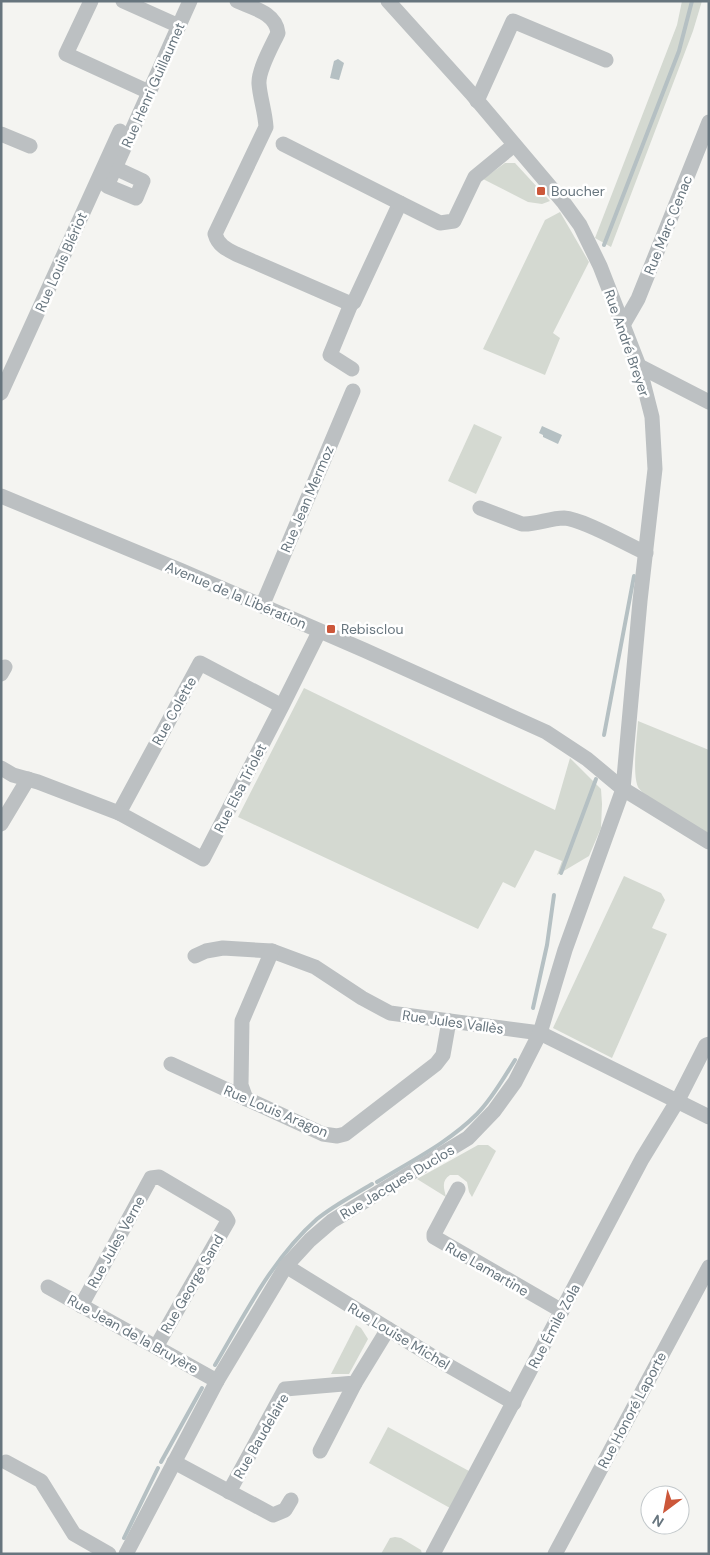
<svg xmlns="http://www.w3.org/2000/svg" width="710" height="1555" font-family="'DM Sans',sans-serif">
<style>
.green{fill:#d4d9d1}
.water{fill:#b5c0c3}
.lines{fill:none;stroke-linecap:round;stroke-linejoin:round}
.stream{stroke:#b5c0c3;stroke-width:4}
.minor{stroke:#bcc0c2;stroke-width:15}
.poi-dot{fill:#cc573a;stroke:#fff;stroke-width:2}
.labels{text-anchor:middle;stroke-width:5;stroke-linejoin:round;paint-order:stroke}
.street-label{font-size:14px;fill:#67757e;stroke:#fff}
.poi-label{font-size:14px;fill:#67757e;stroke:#fff;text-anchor:start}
</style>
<rect width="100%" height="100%" fill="#f4f4f1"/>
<g class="green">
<path d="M682,1h20l-9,30 -82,216 -16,-9 82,-213z"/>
<path d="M505,163h10l35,38 -8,3 -14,-2 -45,-23z"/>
<path d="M560,212l29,50 -36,71 7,5 -15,37 -62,-26 62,-129z"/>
<path d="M474,424l28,13 -26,57 -28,-13z"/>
<path d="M304,688l251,122 15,-52 31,31 1,15 -1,24 -12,28 -32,19 5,-14 -27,-11 -20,38 -12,-6 -25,47 -240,-112z"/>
<path d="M638,721l71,29v84c-13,-6 -66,-37 -71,-47 -6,-14 -1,-49 0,-66z"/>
<path d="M624,876l37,17 4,7 -13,28 15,6 -55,124 -59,-30z"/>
<path d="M478,1145h10l8,6 -24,46 -3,-5 -2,-10 -9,-7h-8c-9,6 -6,13 -4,22l-29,-18z"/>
<path d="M356,1325l5,3 7,11 -19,35h-18z"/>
<path d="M388,1427l81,44 -19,37 -81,-45z"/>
<path d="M395,1537l6,1 20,12 1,4h-41l9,-16z"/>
</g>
<g class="water">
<path d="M338,59l6,4 -5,17 -9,-2 4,-17z"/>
<path d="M542,426l20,9 -4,9 -15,-7v-2l-4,-2z"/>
</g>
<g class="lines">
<g class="stream">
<path d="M604,245l75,-194 13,-50"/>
<path d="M604,735l30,-159"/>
<path d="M561,873l35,-94"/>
<path d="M533,1008l14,-63 7,-50"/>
<path d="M377,1182c34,-21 71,-39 100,-68 15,-15 26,-35 38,-54"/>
<path d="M215,1365c30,-51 57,-106 102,-146 17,-14 37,-24 55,-35"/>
<path d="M161,1462l41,-74"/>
<path d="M124,1538l34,-70"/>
</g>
<g class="minor">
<path d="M91,1l-25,53 83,38"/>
<path d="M123,1l56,25"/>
<path d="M237,1c16,7 39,12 41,32 -6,13 -20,37 -19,51 1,14 6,27 7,43l-51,107c3,11 11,15 21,20l115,50 3,-2 46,-99 40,20 14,-2 21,-44 39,-32"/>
<path d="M477,101l36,-80 93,39"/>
<path d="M1,134l29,12"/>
<path d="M283,144l117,59"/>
<path d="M115,168l28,13 -7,17 -29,-12 83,-185"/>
<path d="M351,304l-21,51 22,14"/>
<path d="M623,325l15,-26 71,-177"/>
<path d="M639,366l70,36"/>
<path d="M1,393l119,-262"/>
<path d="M1,496l181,75 182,79 182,82 41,27 36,30 86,53"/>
<path d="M480,508l42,16c14,1 27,-6 42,-6 19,1 62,26 82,35"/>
<path d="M262,606l91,-215"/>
<path d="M1,674l4,-7"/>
<path d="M282,706l-82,-43 -81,150 84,46 79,-153 37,-74"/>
<path d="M1,768l12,7 25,7 81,31"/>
<path d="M1,824l27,-45"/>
<path d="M195,956l11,-5 17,-3 49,3 43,16 47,31 28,15 150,20 169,84"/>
<path d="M171,1064l152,70 14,2 8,-2 91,-70 7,-9 6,-34"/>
<path d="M246,1099l-5,-14 1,-64 30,-70"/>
<path d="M458,1189l-24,45v3l128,74"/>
<path d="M286,1266l149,92 79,45"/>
<path d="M48,1287l169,94"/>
<path d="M81,1306l70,-128 8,-1 66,39 3,5 -72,126"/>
<path d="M320,1451l35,-68"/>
<path d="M6,1462l35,19 33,53 35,20"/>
<path d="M174,1462l99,53 12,-5 6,-10"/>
<path d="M229,1492l56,-103 70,-6 33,-54"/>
<path d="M126,1554l91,-173 69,-115 24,-26 22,-19 136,-83 26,-27 21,-29 25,-49 25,-83 58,-161 17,-188 15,-132 -3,-52 -13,-51 -39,-100 -20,-41 -16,-22 -93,-110 -83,-92"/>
<path d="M433,1554l209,-395 36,-59 28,-55 3,-1"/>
<path d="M555,1554l154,-287"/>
</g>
</g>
<g class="poi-dot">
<rect x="536" y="186" width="10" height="10" rx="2.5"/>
<rect x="326" y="624" width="10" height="10" rx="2.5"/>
</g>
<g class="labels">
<g class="street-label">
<text transform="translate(153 85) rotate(-66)" y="5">Rue Henri Guillaumet</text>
<text transform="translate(668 225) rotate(-68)" y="5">Rue Marc Cenac</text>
<text transform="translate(61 262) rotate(-66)" y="5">Rue Louis Blériot</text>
<text transform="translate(627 343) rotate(71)" y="5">Rue André Breyer</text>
<text transform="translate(307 499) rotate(-67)" y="5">Rue Jean Mermoz</text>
<text transform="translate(236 595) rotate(23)" y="5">Avenue de la Libération</text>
<text transform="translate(174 711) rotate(-61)" y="5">Rue Colette</text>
<text transform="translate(240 788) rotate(-63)" y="5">Rue Elsa Triolet</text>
<text transform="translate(453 1022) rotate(8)" y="5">Rue Jules Vallès</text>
<text transform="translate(276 1111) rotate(23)" y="5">Rue Louis Aragon</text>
<text transform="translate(397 1182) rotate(-31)" y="5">Rue Jacques Duclos</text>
<text transform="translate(116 1242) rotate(-61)" y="5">Rue Jules Verne</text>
<text transform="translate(487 1269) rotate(30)" y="5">Rue Lamartine</text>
<text transform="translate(192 1284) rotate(-60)" y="5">Rue George Sand</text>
<text transform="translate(554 1326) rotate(-62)" y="5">Rue Émile Zola</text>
<text transform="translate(133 1334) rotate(29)" y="5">Rue Jean de la Bruyère</text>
<text transform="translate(399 1336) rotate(31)" y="5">Rue Louise Michel</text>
<text transform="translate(632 1410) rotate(-62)" y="5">Rue Honoré Laporte</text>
<text transform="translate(261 1436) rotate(-60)" y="5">Rue Baudelaire</text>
</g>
<g class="poi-label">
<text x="551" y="196">Boucher</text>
<text x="341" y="634">Rebisclou</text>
</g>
</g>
<rect width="710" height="1555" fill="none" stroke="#67757e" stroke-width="5"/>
<g transform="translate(665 1510) rotate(212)"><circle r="24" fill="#ffffff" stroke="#c2c8cb"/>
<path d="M0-4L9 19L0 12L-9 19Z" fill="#cc573a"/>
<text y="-8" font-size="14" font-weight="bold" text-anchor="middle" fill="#67757e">N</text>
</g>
</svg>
